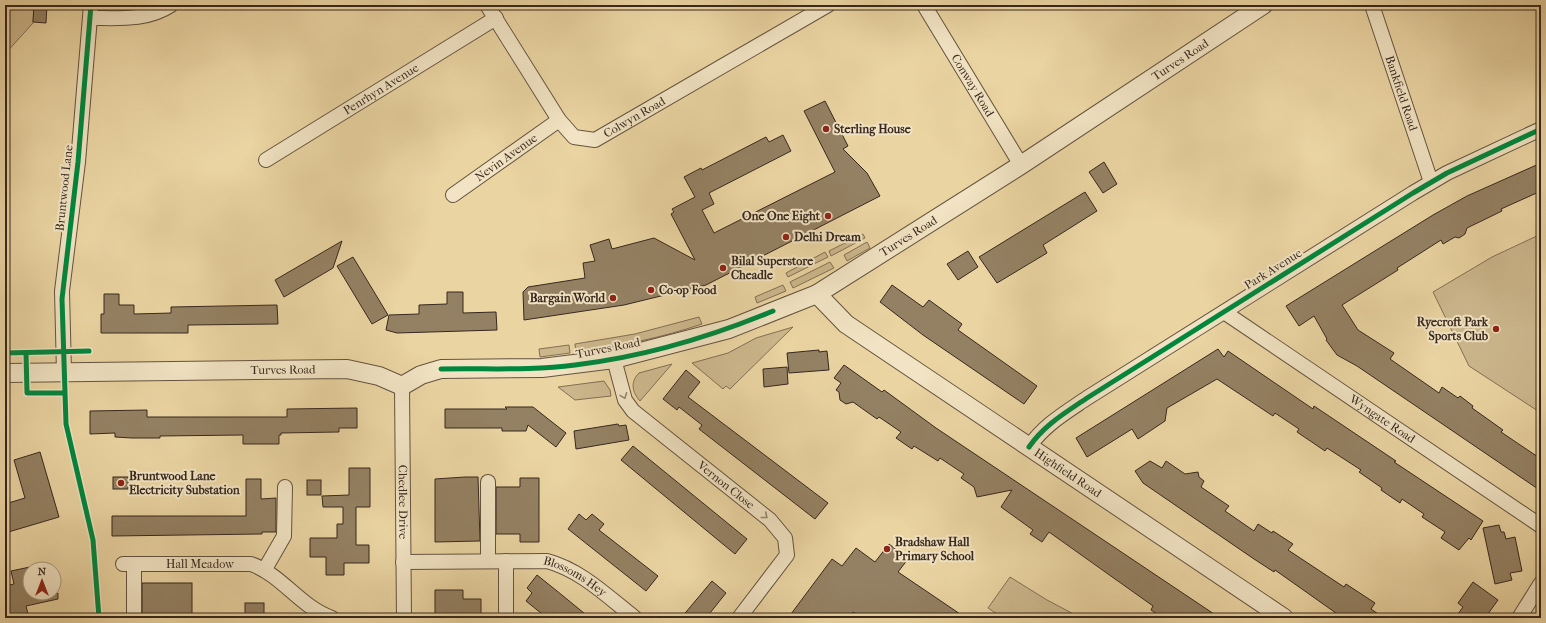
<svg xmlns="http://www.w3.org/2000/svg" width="1546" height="623" font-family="'IM FELL French Canon',serif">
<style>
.green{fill:#ccb78c;stroke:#827055}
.building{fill:#948163;stroke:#37281e}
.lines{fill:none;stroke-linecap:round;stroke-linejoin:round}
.minor-casing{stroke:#64533f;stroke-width:16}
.tertiary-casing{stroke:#64533f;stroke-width:20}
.minor{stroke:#f1e3c3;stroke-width:14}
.tertiary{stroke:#f1e3c3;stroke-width:18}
.cycleway-casing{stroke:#f1e3c3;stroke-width:8}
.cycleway{stroke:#00873e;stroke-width:5}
.oneway{stroke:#948670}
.poi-dot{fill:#8f2418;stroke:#f1e3c3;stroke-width:1.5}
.labels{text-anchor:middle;stroke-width:4;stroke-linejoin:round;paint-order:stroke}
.street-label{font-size:12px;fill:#37281e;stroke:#f1e3c3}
.poi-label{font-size:12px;font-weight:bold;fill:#37281e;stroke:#f1e3c3;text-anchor:start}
</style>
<rect width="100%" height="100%" fill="#ead4a2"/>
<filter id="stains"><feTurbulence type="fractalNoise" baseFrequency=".005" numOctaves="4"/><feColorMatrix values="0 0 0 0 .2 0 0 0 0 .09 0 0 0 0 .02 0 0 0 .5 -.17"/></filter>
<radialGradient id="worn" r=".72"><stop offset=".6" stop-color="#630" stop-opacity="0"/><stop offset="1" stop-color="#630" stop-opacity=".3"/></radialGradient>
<g class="green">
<path d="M5,5h29l-1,18 -28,31z"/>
<path d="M863,234l2,4 -34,18 -2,-5z"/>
<path d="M1541,234v179l-72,-47 -36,-74 59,-35z"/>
<path d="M867,242l3,6 -23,13 -3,-6z"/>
<path d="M825,252l3,5 -40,20 -2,-4z"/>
<path d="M830,262l4,6 -41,20 -3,-6z"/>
<path d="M783,285l3,6 -29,12 -2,-6z"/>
<path d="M699,317l3,7c-41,14 -83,22 -126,29l-1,-9 60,-10z"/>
<path d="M793,327l-63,62 -4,-3 -3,3 -31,-26 36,-10 28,-15z"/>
<path d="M569,345l1,8 -30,4 -1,-8z"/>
<path d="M672,364l-32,37c-8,-9 -10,-19 -1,-28z"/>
<path d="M604,381l6,9 1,6 -36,4 -17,-13z"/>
<path d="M1010,577l37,23 34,18h-78l-15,-10z"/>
</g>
<g class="building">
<path d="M34,5h13l-1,18 -13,-1z"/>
<path d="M825,101l23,45 -5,3 24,24 13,23 -174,89 -82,20 -100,15 -1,-28 5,-5 57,-9 -2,-15 12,-2 -5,-16 19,-6 3,10 42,-11 41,22 -24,-46 3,-2 -2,-3 23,-12 -11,-20 17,-9 1,2 64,-33 3,5 14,-7 8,16 -82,42 5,11 -12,6 12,23 121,-61 -31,-61z"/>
<path d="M1104,162l13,22 -14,9 -14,-21z"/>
<path d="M1541,163v28l-40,18 1,2 -35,17 -2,6 -6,4 -4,-1 -12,7 -2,-4 -44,28 1,2 -56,35 16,25 36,23 -4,6 49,34 3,-6 16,11 2,-2 13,10 -1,2 31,22 -2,2 40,27v32l-184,-125 -20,-11 -11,-15 1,-1 -13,-23 -15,10 -13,-20 147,-91 34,-19z"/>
<path d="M1085,192l12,19 -54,34 4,8 -50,30 -18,-26z"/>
<path d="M342,241l-9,27 -49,29 -9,-17z"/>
<path d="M968,251l10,16 -20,13 -11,-16z"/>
<path d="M353,257l35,58 -16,9 -35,-58z"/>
<path d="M892,285l31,22 6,-7 33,24 -4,6 79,56 -13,18 -101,-69 -43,-33z"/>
<path d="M447,292h16v21l33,-1 1,18 -100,3 -11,-3 3,-15 30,-1v-9l28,-1z"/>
<path d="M104,294h15v11h15v9l37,-1v-6l106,-2 1,19 -90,1v8h-87v-19h3z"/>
<path d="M1218,349l6,8 4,-6 85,58 1,-3 82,55 -2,1 89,59 -12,19 -2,-2 -10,12 -18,-12 4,-6 -23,-15 2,-3 -22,-15 -2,4 -19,-13 1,-2 -23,-16 2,-2 -34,-22 -2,3 -28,-19 2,-3 -24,-16 -2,3 -56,-37 -50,29 -2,13 -27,18 -6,-10 -45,28 -11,-19z"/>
<path d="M819,350v2l8,-1 2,19 -40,3 -2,-20z"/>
<path d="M844,365l38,27 2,-2 52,38 284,190h-57l-12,-8 2,-4 -104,-74 -7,10 -12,-8 3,-4 -32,-23 11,-17 -35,7 -3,-10 -13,-9 3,-4 -24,-16 -2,3 -24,-15 -2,3 -16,-11 5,-6 -22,-15 -2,2 -24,-17 -7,2 -6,-4 -1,-8 -3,-2 5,-7 -7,-5z"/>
<path d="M787,367l1,17 -24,3 -1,-18z"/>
<path d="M686,370l14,12 -12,15 140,106 -13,16 -116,-90 3,-4 -23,-18 -2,3 -14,-11z"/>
<path d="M505,407h28l33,26 -10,14 -28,-22 -2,6h-24v-3h-57v-19h62z"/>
<path d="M357,408v20h-18v4l-58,1v2h-2v9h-36v-9l-83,1v2h-28l-17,-1v-4l-25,1v-23l57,-1v7h140v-8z"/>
<path d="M618,424l1,2 7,-1 3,15 -53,9 -2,-18z"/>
<path d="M633,446l114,93 -12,15 -114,-94z"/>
<path d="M40,452l19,65 -54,16v-29l20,-6 -11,-38z"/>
<path d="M1150,461l12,7 4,-7 19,13 13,-2 1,5 5,4 -3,6 28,19 -4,5 29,20 4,-7 14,9 1,-2 20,13 -5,6 56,37 2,-3 29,19 -4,6 13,9h-41l-68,-48 -1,2 -20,-13 -111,-76 -8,-12z"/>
<path d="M349,468h21v39h-14v38h13v18h-25v12h-18v-18h-16v-19h27v-14h6v-17h-20l-1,-11 27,-1z"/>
<rect x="113" y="477" width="15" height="12"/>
<path d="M465,477h13l2,64 -45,1v-63z"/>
<path d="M520,478h19v64h-19v-8h-24v-47h24z"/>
<path d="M246,479h15v20l15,-1v34h-14v2l-150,2v-20h134z"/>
<rect x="307" y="480" width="14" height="15"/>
<path d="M579,514l7,6 6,-6 12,10 -5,6 59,46 -12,15 -78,-62z"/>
<path d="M1499,525l2,7h3l2,7 9,-2 7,34 -12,2 2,7 -17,4 -12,-56z"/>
<path d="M889,544l19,15 -10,13 68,46h-104l-9,-6 -4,6h-61l44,-59 10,7 14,-18 19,14z"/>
<path d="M30,567v26h28v6l-32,7 3,12h-19l-3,-12h-2v-20l9,-2 -3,-13z"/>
<path d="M537,575l20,16 33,27h-43l-21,-17 6,-8 -5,-5z"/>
<path d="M712,581l14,12 -20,25h-25z"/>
<path d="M1473,582l25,18 -13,18h-30l8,-11 -5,-4z"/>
<rect x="142" y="583" width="50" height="35"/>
<path d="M435,590h28v9h18v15h-20v4h-26z"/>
<rect x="245" y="603" width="19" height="15"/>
</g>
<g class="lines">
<defs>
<g id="minor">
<path id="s1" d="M487,5l72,115 15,17 21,3 233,-135"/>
<path id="s2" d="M924,5l97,160"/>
<path id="s3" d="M1372,5l59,177"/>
<path d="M91,18c27,0 56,3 80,-13"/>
<path id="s4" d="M266,160l230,-142"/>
<path id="s5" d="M453,195l106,-75"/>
<path id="s6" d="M1224,312l317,214"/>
<path id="s7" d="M614,359l11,41 8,11 137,109 15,18 2,17 -48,63"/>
<path d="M64,373l-2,-82 16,-129 13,-157"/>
<path id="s8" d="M402,386l2,232"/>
<path d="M1029,447c15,-22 36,-34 58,-49l326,-205 34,-20 94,-44"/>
<path d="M488,482v79"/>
<path d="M506,561v57"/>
<path id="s9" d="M403,562l144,-1c34,9 61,36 88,57"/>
<path id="s10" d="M123,564h128c31,11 49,43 81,54"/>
<path d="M134,564v54"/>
<path d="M265,569l19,-33 1,-49"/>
<path d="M1519,618l22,-35"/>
</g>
<g id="tertiary">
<path id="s11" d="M817,294l29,30 438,294"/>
<path id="s12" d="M5,373l342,-4 32,7 23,10 19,-11 20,-6 101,-1 72,-9 115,-30 88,-35 204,-129 242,-160"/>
</g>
</defs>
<use href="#minor" class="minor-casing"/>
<use href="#tertiary" class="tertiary-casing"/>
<use href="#minor" class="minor"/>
<use href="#tertiary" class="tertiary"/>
<defs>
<g id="cycleway">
<path d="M91,5l-13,157 -16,137 4,125 27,116 6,78"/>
<path d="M5,353l84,-2"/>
<path d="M26,353l1,40h37"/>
<path d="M441,369c45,-1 89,2 134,-4 68,-8 135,-28 198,-54"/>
<path d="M1029,447c15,-22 36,-34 58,-49l326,-205 34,-20 94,-44"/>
</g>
</defs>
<use href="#cycleway" class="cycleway-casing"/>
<use href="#cycleway" class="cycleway"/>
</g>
<defs><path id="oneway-chevron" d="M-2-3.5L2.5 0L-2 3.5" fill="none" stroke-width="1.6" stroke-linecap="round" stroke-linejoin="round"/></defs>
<g class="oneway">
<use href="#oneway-chevron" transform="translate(624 396) rotate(69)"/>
<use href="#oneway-chevron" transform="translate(765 516) rotate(39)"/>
</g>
<g class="poi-dot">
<circle cx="826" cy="129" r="4"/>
<circle cx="828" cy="216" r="4"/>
<circle cx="786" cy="237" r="4"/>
<circle cx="723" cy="268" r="4"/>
<circle cx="651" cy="290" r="4"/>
<circle cx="613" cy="298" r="4"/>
<circle cx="1496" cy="329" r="4"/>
<circle cx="121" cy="483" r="4"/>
<circle cx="887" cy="549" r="4"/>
</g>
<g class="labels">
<g class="street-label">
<text dy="4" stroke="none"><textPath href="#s12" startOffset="1262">Turves Road</textPath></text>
<text dy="4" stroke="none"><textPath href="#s2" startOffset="94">Conway Road</textPath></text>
<text dy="4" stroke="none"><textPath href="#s4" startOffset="135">Penrhyn Avenue</textPath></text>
<text dy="4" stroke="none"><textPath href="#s3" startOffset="93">Bankfield Road</textPath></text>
<text dy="4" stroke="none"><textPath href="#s1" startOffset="225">Colwyn Road</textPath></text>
<text dy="4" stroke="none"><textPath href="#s5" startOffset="65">Nevin Avenue</textPath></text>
<text transform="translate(64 188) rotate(-84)" y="4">Bruntwood Lane</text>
<text dy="4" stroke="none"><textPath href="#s12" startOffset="938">Turves Road</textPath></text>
<text transform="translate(1273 269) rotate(-32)" y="4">Park Avenue</text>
<text transform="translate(608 348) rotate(-11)" y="4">Turves Road</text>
<text dy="4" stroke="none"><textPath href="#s12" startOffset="278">Turves Road</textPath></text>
<text dy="4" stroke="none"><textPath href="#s6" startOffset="191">Wyngate Road</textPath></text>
<text dy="4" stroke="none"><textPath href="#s11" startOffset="309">Highfield Road</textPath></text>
<text dy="4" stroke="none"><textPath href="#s7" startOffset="175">Vernon Close</textPath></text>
<text dy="4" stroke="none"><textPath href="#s8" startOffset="116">Chedlee Drive</textPath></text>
<text dy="4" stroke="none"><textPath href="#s10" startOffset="77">Hall Meadow</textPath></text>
<text dy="4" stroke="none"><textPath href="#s9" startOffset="176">Blossoms Hey</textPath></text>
</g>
<g class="poi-label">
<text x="834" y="133">Sterling House</text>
<text x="820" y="220" text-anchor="end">One One Eight</text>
<text x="794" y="241">Delhi Dream</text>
<text x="731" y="265">Bilal Superstore<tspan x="731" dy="14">Cheadle</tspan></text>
<text x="659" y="294">Co-op Food</text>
<text x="605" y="302" text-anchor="end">Bargain World</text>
<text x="1488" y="326" text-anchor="end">Ryecroft Park<tspan x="1488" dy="14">Sports Club</tspan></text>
<text x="129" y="480">Bruntwood Lane<tspan x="129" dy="14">Electricity Substation</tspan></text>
<text x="895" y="546">Bradshaw Hall<tspan x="895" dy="14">Primary School</tspan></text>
</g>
</g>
<rect width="1546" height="623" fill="none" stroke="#ead4a2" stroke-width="20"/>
<rect x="6" y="6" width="1534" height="611" fill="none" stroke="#37281e" stroke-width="2"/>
<rect x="10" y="10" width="1526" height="603" fill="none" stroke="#37281e"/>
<g transform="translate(42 581)"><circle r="19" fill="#f1e3c3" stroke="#a79881"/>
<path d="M0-3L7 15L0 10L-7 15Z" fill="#8f2418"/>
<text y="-6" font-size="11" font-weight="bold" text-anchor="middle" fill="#37281e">N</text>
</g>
<rect width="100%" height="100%" filter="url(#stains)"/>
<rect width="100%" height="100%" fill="url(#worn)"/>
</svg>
